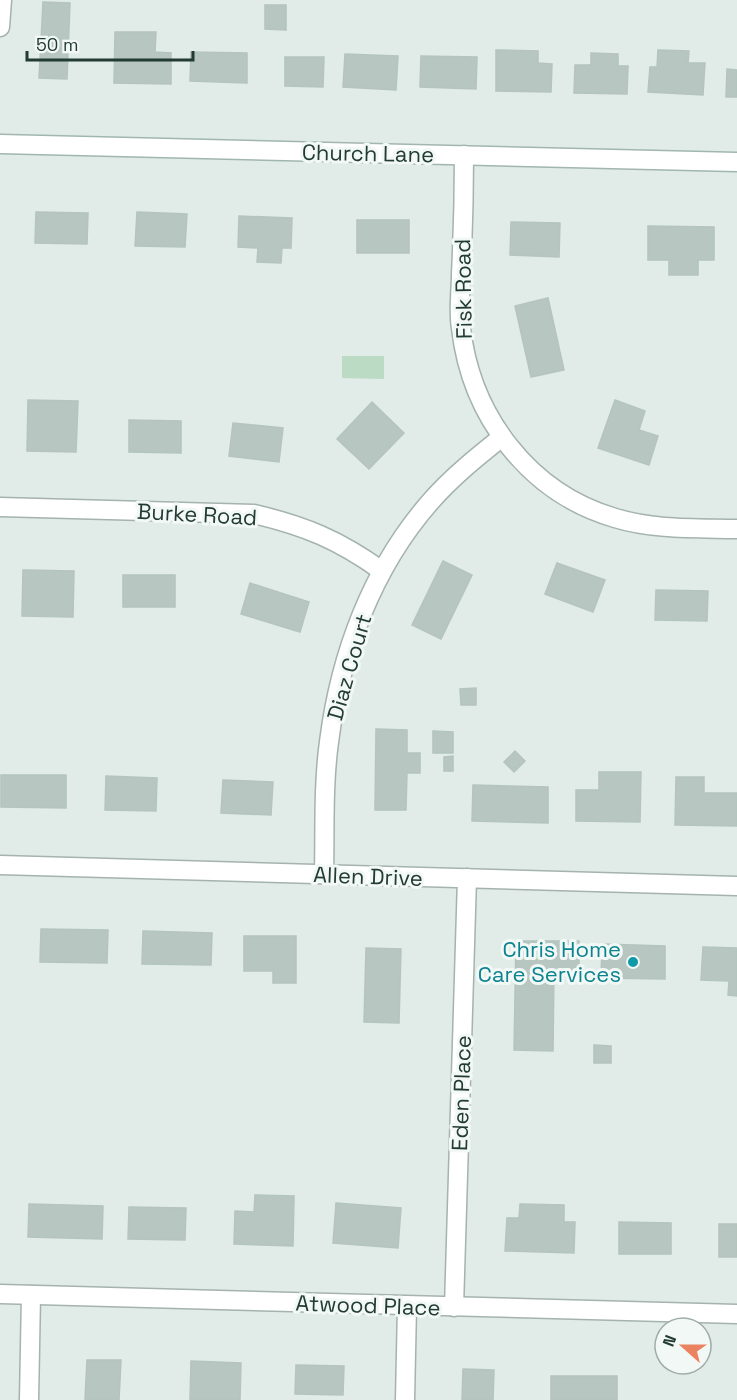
<svg xmlns="http://www.w3.org/2000/svg" width="737" height="1400" font-family="'Space Grotesk',sans-serif">
<style>
.green{fill:#bbdbc4}
.building{fill:#b7c6c0;stroke:#b4c4be;stroke-width:1.5}
.lines{fill:none;stroke-linecap:round;stroke-linejoin:round}
.street-casing{stroke:#a4b3ae;stroke-width:21}
.secondary-casing{stroke:#a1b6af;stroke-width:21}
.street{stroke:#fff;stroke-width:18}
.secondary{stroke:#fff;stroke-width:18}
.culture-dot{fill:#0f9aa8;stroke:#f2f8f5;stroke-width:2}
.labels{text-anchor:middle;stroke-width:6;stroke-linejoin:round;paint-order:stroke}
.street-label{font-size:22px;fill:#233b35;stroke:#f2f8f5}
.culture-label{font-size:22px;fill:#0d838f;stroke:#f2f8f5;text-anchor:end}
</style>
<rect width="100%" height="100%" fill="#e1ebe7"/>
<path class="green" d="M342,356h42v23l-42,-1z"/>
<g class="building">
<path d="M43,2l27,1 -3,76 -28,-1z"/>
<path d="M265,5h21v25l-21,-1z"/>
<path d="M115,32h41l-1,20 16,1v31l-57,-1z"/>
<path d="M496,50l42,1v12l14,1 -1,28 -55,-1z"/>
<path d="M658,50l31,1 -1,12h17l-2,32 -55,-3 2,-25h7z"/>
<path d="M191,52l56,1v30l-57,-2z"/>
<path d="M591,53l27,1v12h10l-1,28 -53,-1 1,-28h16z"/>
<path d="M345,54l53,2 -2,34 -53,-3z"/>
<path d="M421,56l56,1 -1,32 -56,-2z"/>
<path d="M285,57h39l-1,30 -38,-1z"/>
<path d="M727,69l10,1v27h-11z"/>
<path d="M36,212l52,1 -1,31 -52,-1z"/>
<path d="M137,212l50,2 -2,33 -50,-1z"/>
<path d="M239,216l53,2 -1,30h-9l-1,15 -24,-1 1,-14 -20,-1z"/>
<rect x="357" y="220" width="52" height="33"/>
<path d="M511,222l49,1 -1,34 -49,-2z"/>
<path d="M648,226l66,1v33h-16v15h-29v-15h-21z"/>
<path d="M548,298l16,72 -33,7 -16,-71z"/>
<path d="M28,400l50,1 -2,51 -49,-1z"/>
<path d="M615,400l30,11 -6,19 19,6 -9,29 -51,-17z"/>
<path d="M372,402l32,31 -35,36 -32,-30z"/>
<path d="M129,420l52,1v32l-52,-1z"/>
<path d="M233,423l50,5 -4,34 -50,-6z"/>
<path d="M443,561l29,14 -31,64 -29,-14z"/>
<path d="M557,563l48,17 -12,32 -48,-18z"/>
<path d="M23,570l51,1 -1,46 -51,-1z"/>
<rect x="123" y="575" width="52" height="32"/>
<path d="M250,583l59,19 -9,30 -59,-18z"/>
<path d="M656,590l52,1 -1,30 -52,-1z"/>
<path d="M476,688v17h-15l-1,-16z"/>
<path d="M376,729l31,1v23h13v20h-13l-1,37h-31z"/>
<path d="M433,731l20,1v21h-20z"/>
<path d="M515,751l10,10 -11,11 -10,-10z"/>
<path d="M453,756v15h-9v-14z"/>
<path d="M599,772h42l-1,50 -64,-1v-31h23z"/>
<path d="M1,775h65v33l-65,-1z"/>
<path d="M106,776l51,2 -1,33 -51,-1z"/>
<path d="M676,777h28v16h33v33l-62,-1z"/>
<path d="M223,780l50,2 -2,33 -50,-2z"/>
<path d="M473,785l75,2v36l-76,-2z"/>
<path d="M41,929l67,1 -1,33 -67,-1z"/>
<path d="M143,931l69,2 -1,32 -69,-1z"/>
<path d="M244,936h52v47h-23v-12h-29z"/>
<path d="M516,941h63v30h-25l-1,80 -39,-1z"/>
<path d="M602,944l63,2v33l-64,-1z"/>
<path d="M703,947l34,1v48l-9,-1 1,-14 -28,-1z"/>
<path d="M366,948l35,1 -2,74 -35,-1z"/>
<path d="M594,1045l17,1v17h-17z"/>
<path d="M255,1195l39,1 -1,50 -59,-2 1,-33 19,1z"/>
<path d="M336,1203l65,5 -3,40 -65,-5z"/>
<path d="M29,1204l74,2 -1,33 -74,-2z"/>
<path d="M520,1204l44,1v17h11l-1,31 -69,-2 2,-33h12z"/>
<path d="M129,1207l57,1 -1,32 -57,-1z"/>
<path d="M619,1222l52,1v31h-52z"/>
<rect x="719" y="1224" width="18" height="33"/>
<path d="M87,1360h34l-2,40h-34z"/>
<path d="M191,1361l50,2 -1,37h-50z"/>
<path d="M296,1365l48,1 -1,29 -48,-1z"/>
<path d="M463,1369l31,1 -1,30h-31z"/>
<rect x="551" y="1376" width="66" height="24"/>
</g>
<g class="lines">
<defs>
<g id="street">
<path d="M0,27l2,-27"/>
<path d="M464,155c0,40 -1,79 -3,119 0,17 -3,37 0,54 10,88 68,165 154,190 39,12 81,10 122,11"/>
<path d="M0,507l254,7c51,12 85,26 128,57"/>
<path d="M0,865l737,21"/>
<path d="M324,874c1,-44 -1,-89 5,-132 11,-87 43,-174 102,-241 21,-24 46,-44 71,-64"/>
<path d="M0,1294l737,20"/>
<path d="M454,1307l13,-429"/>
<path d="M29,1400l2,-105"/>
<path d="M405,1400l2,-94"/>
</g>
<path id="secondary" d="M0,144l737,18"/>
</defs>
<use href="#street" class="street-casing"/>
<use href="#secondary" class="secondary-casing"/>
<use href="#street" class="street"/>
<use href="#secondary" class="secondary"/>
</g>
<circle class="culture-dot" cx="633" cy="962" r="6"/>
<g class="labels">
<g class="street-label">
<text transform="translate(368 153) rotate(1)" y="8">Church Lane</text>
<text transform="translate(463 289) rotate(-91)" y="8">Fisk Road</text>
<text transform="translate(197 514) rotate(3)" y="8">Burke Road</text>
<text transform="translate(349 667) rotate(-74)" y="8">Diaz Court</text>
<text transform="translate(368 876) rotate(2)" y="8">Allen Drive</text>
<text transform="translate(461 1093) rotate(-88)" y="8">Eden Place</text>
<text transform="translate(368 1305) rotate(2)" y="8">Atwood Place</text>
</g>
<g class="culture-label">
<text x="621" y="957">Chris Home<tspan x="621" dy="25">Care Services</tspan></text>
</g>
</g>
<g transform="translate(683 1346) rotate(291)"><circle r="28" fill="#f2f8f5" stroke="#9faca8" stroke-width="1.5"/>
<path d="M0-4.5L10 22L0 15L-10 22Z" fill="#eb8360"/>
<text y="-9" font-size="16" font-weight="bold" text-anchor="middle" fill="#233b35">N</text>
</g>
<path d="M27 51v9h166v-9" fill="none" stroke="#233b35" stroke-width="3"/>
<text x="36" y="51" font-size="18" fill="#233b35" stroke="#f2f8f5" stroke-width="4.5" paint-order="stroke">50 m</text>
</svg>
